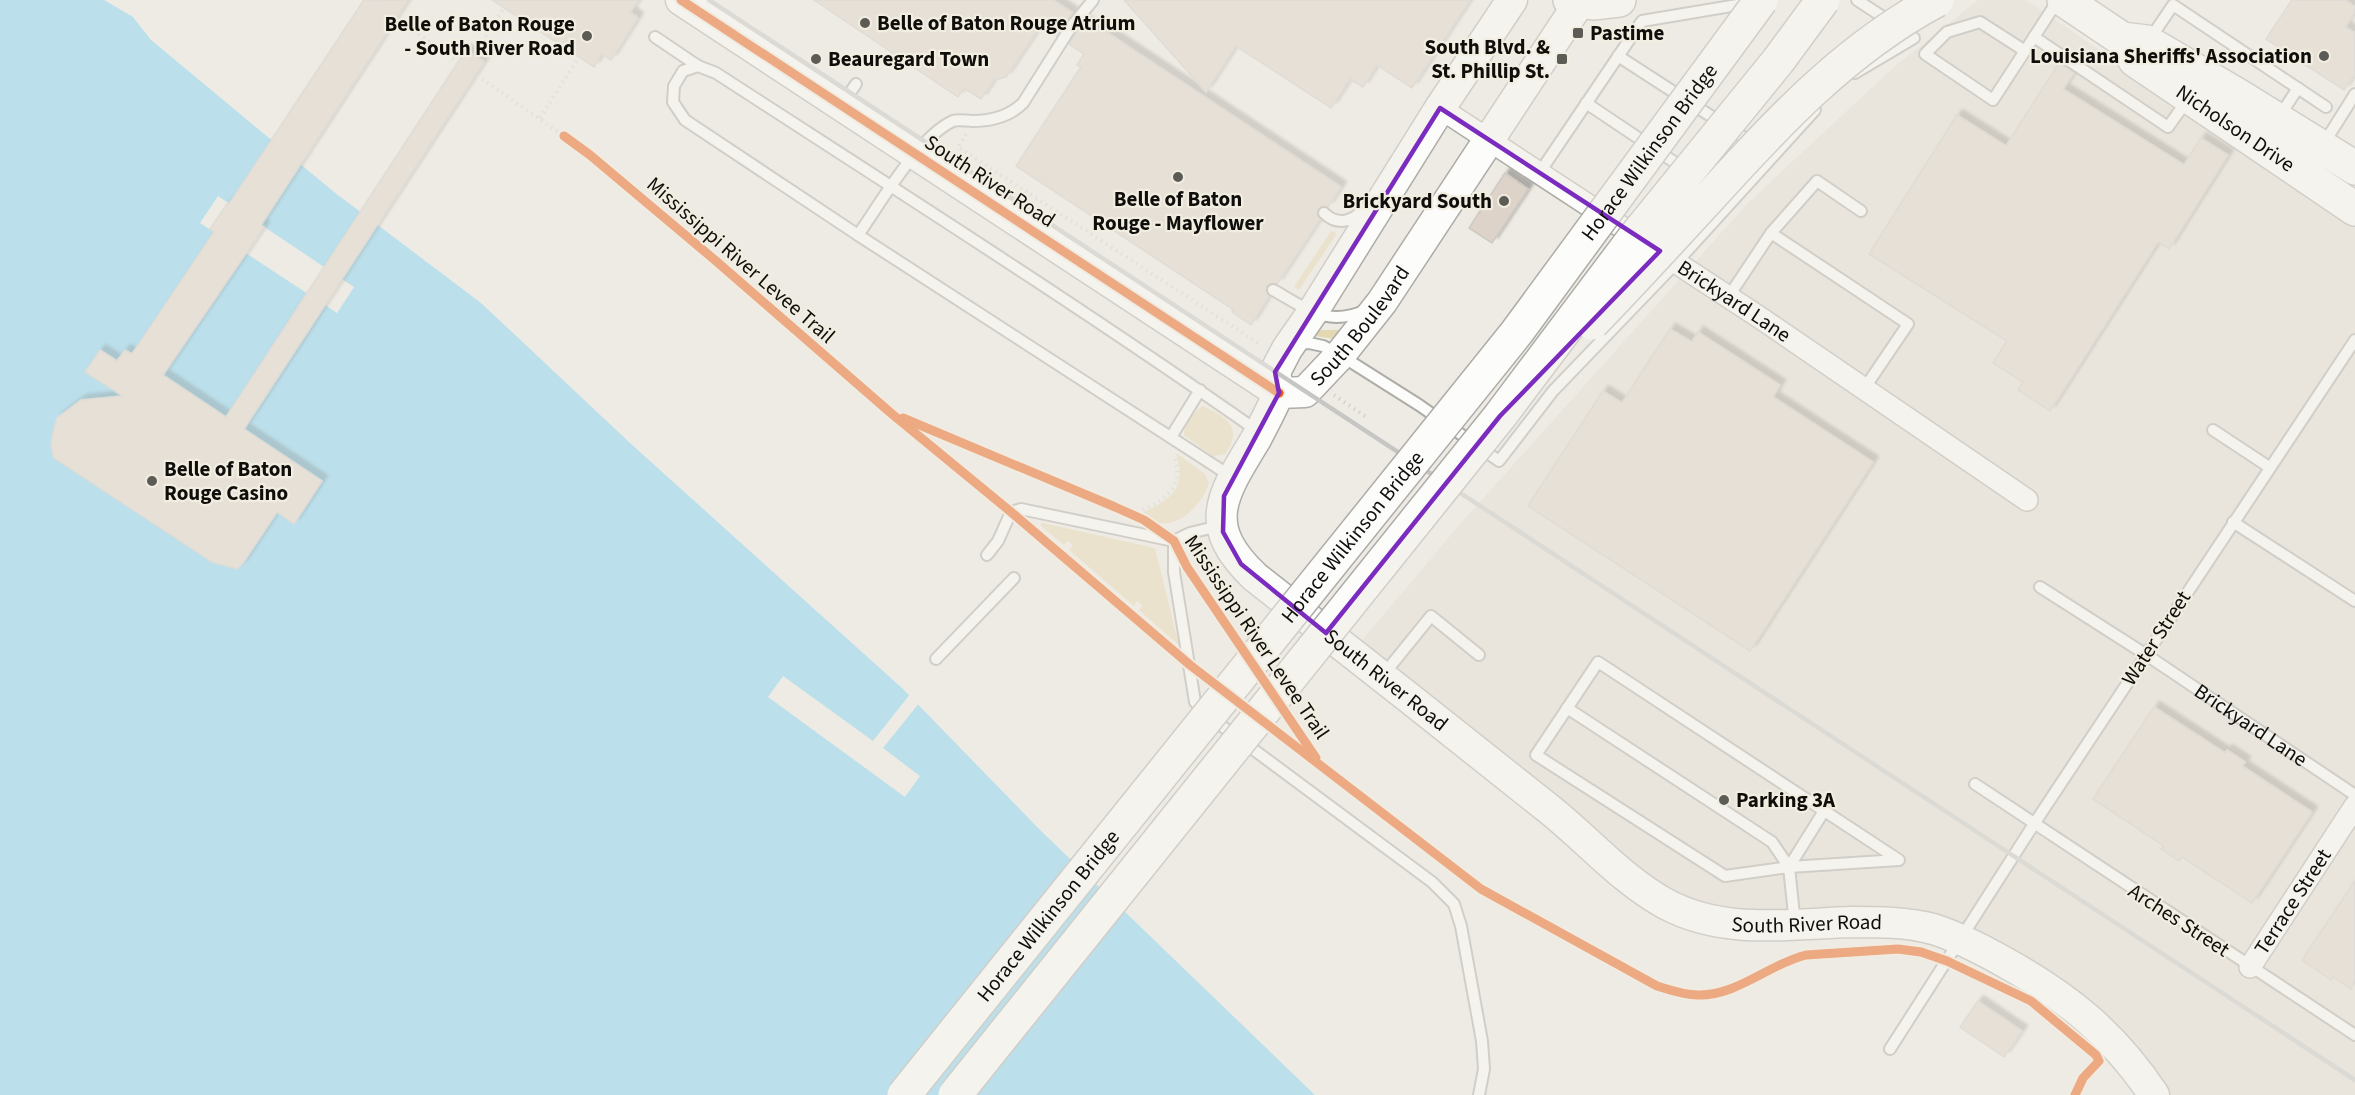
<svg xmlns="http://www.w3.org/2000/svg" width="2355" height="1095" font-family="'Source Sans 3',sans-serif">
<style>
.built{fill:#e3ded2}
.green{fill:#e4d8b2}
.water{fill:#7cd0f3}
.pier{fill:#eeebe4}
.building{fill:#ddd3c8;stroke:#cdcac5;stroke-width:1.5;filter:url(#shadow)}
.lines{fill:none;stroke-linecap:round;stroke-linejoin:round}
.lane-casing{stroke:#aeaca7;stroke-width:14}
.street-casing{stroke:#aeaca7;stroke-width:24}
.secondary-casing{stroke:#aeaca7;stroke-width:33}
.primary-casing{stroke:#aeaca7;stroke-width:36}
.path{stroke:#d2d2d0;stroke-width:4;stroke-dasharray:1.5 4.5;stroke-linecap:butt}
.lane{stroke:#fcfcfb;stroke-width:10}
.street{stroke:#fcfcfb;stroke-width:21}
.secondary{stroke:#fcfcfb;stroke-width:30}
.primary{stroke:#fcfcfb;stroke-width:33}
.rail{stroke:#c6c6c4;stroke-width:4.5}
.highway-bridge-casing{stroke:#aeaca7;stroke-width:36;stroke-linecap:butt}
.highway-bridge{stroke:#fcfcfb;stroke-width:33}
.cycleway-casing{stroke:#f1ede1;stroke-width:13}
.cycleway{stroke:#e8590c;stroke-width:9}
.marked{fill:none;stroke:#7b2cbf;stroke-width:4.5;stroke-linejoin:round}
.poi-dot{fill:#5d5b56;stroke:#f1ede1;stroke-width:2}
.labels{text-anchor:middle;stroke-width:4.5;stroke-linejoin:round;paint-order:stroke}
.poi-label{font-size:21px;font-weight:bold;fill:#0f0e0a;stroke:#f1ede1;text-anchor:start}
.street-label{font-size:21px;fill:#0f0e0a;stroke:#f1ede1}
</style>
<defs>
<filter id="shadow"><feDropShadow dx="5.5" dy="-5.5" stdDeviation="1.5" flood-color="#0004"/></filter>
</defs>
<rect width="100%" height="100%" fill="#eeebe4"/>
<path class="built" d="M1978,0h48l329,224v871h-192l-158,-143 -303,-46 -38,-17 -307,-243 104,-123 287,-320 146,-136z"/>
<g class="green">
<path d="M1331,231l4,1 1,3 -37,55 -5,-3z"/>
<path d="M1311,330h28l2,2 -7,7 -24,-4z"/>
<path d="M1203,406c24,11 41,22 22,48l-12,2 -29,-21c-1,-9 10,-25 19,-29z"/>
<path d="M1176,453l29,21 4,9c-6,20 -28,44 -51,40 -6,-2 -12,-6 -18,-9 31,-15 47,-24 36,-61z"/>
<path d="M1043,523l112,25 24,97 -40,-35 3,-5 -5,-4 -3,5 -65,-56 4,-5 -5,-4 -4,4 -24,-20z"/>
</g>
<path class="water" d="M0,0h104l29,17 18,23 183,152 147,111 149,140 273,246 137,141 275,265h-1315z"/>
<g class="pier">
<path d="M218,196l136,91 -17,26 -137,-90z"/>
<path d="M783,676l90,65 38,-48 9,9 -37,46 37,28 -15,21 -137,-100z"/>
</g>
<g class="building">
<path d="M364,0h44l-147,225 3,2 -101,148 63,42 240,-367 18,12 -240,367 78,52 -28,43 -17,-12 -34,51 -6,6 -25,-7 -158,-104 -3,-12 2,-14 4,-14 24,-18 42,-4 -38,-24 15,-22 17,11 8,-11 7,4 82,-122 -4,-3 18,-26 1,1z"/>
<path d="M492,0h147l-9,12 8,6 -27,42 -9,-6 -8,13z"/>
<path d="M814,0h239l20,13 -16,23 -16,-11 -35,52 -12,3 -13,19 -17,-11 -6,9z"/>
<path d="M1124,0h346l-58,88 -35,-23 -14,22 -13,-8 -19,29 -95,-62 -30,46z"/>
<path d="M2292,0h53l10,7v5l-10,15 10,6v41l-11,16 -78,-51z"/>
<path d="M1085,21l18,12 2,-2 236,156 -13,20 -6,-1 -4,3 -1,6 3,4 -43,65 -5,-1 -5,3 -1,5 3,5 -18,29 -19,-13 2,-2 -218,-144 65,-99 -4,-2 7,-11 -15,-10z"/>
<path d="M2059,63l15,10 -11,16 121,76 17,-27 27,17 -59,94 -11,-7 -108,169 -32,-21 5,-8 -30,-19 14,-22 -138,-87 88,-139 49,31z"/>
<path d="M1505,173l23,16 -36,54 -23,-15z"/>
<path d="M1670,329l22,13 6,-10 82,53 -7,12 100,65 -123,189 -222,-145 75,-115 19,12z"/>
<path d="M2154,707l71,46 2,-3 18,12 -3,4 70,46 -60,91 -70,-46 -3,4 -18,-12 3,-3 -71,-47z"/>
<path d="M2355,881v98l-4,10 -18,-12 -2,3 -29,-20z"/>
<path d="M1978,1001l44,30 -18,26 -44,-30z"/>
</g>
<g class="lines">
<defs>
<g id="lane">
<path d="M1093,0l-22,27 -48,76c-14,14 -32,18 -51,18 -6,0 -14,-2 -19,0 -34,15 -73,83 -95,114l-173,-115 -12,-18 1,-16 9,-15 15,-5 18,7c182,118 366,235 543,359"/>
<path d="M1857,0l35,23"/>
<path d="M2058,0l-24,37 134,90 20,-28"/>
<path d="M655,37l43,29"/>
<path d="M2150,39l23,-34 153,102"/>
<path d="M2025,51l-45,-29 -33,10 -22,22 68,46 41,-63"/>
<path d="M1618,56l136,88"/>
<path d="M1855,73l59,-35"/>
<path d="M843,103l13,-19"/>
<path d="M1586,103l100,67"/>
<path d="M2279,117l19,-29"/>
<path d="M2323,145l32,-51"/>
<path d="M1540,172l102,-151 107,-18"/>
<path d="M1324,213c12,12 27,10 39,-3"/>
<path d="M1771,233l46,-52 44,30"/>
<path d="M858,235l374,242"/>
<path d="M1273,290c33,18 54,38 93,20"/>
<path d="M1729,296l42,-63 137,91 -44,65"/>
<path d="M1296,344l13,-1 14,3 17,9 79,50 80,56 54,-70 124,-129 138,-152"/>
<path d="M2213,430l56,37"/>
<path d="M1171,437l29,-47"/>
<path d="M2233,522l122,79"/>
<path d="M1174,541v31l21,130 8,10 229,170 22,22 7,22 21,115 2,28 -5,26"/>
<path d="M987,555l11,-14 13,-29 10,-3 153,32 16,-8 29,-7"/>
<path id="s1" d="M2040,587l105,67 210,141"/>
<path d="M936,659l78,-81"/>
<path d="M1384,674l47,-58 48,39"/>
<path d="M1567,708l205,134 17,25"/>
<path d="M1975,784l380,251"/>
<path d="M1795,924l-6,-57 110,-7 -301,-198 -62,93 189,121 64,-9 35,-56"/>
<path d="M1890,1049l144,-225 321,-484"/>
</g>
<g id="street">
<path id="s2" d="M1440,108l319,209 268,183"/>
<path id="s3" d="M2250,967l105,-161"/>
</g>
<g id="secondary">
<path d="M681,0l598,393"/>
<path id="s4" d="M1279,393c-7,15 -15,31 -23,46 -34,56 -56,86 -1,138 99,77 196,154 294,232 39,31 73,71 117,95 58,31 123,20 186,18 26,0 55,0 81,7 26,8 50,21 73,34 63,35 108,72 148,132"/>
<path id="s5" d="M1279,393l26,-1 35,-37 42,-53 199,-302"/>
<path d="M1279,393l-4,-21 12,-23 25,-36 128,-205 72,-108"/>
</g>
<g id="primary">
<path d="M1570,0l23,3 26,-3"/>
<path d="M2064,0l58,39 25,3 92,54 116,72"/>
<path id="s6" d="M2122,39l13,21 220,149"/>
</g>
</defs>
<use href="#lane" class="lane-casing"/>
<use href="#street" class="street-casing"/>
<use href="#secondary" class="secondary-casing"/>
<use href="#primary" class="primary-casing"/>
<g class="path">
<path d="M369,0l195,136"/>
<path d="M466,67l38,-59"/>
<path d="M540,118l39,-61"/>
<path d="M966,134l-8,13 303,198"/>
<path d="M1334,395l32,22"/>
<path d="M1132,515c27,-13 55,-24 42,-59"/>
</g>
<use href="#lane" class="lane"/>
<use href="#street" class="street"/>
<use href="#secondary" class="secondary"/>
<use href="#primary" class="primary"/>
<path class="rail" d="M709,0l1646,1080"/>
<defs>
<g id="highway-bridge">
<path d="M1592,323c39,-40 77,-82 115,-123 69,-76 138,-151 230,-200"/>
<path id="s7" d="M904,1095l613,-763 244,-332"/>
<path d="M955,1095l545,-679 134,-178 144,-177 45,-61"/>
</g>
</defs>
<use href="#highway-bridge" class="highway-bridge-casing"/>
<use href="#highway-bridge" class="highway-bridge"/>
<defs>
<g id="cycleway">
<path d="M681,0l598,393"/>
<path d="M564,136l26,19 126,106 176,153 119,98 179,153 291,224 176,97c13,4 27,9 41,9 39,1 71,-31 108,-40l92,-6 23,3 26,9 84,40 65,54 3,6 -16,17 -8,17"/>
<path d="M903,418l212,89 29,13 30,21 13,26 129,191"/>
</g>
</defs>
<use href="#cycleway" class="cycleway-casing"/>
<use href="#cycleway" class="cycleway"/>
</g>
<path d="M0 0H2355V1095H0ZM1440,108l220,143 -160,165 -174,217 -85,-69 -18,-32 1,-36 55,-103 -4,-21z" fill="#eeebe4" fill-opacity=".55" fill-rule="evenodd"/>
<path class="marked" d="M1440,108l220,143 -160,165 -174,217 -85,-69 -18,-32 1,-36 55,-103 -4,-21z"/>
<g class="poi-dot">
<circle cx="865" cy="23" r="6"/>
<rect x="1572" y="27" width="12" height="12" rx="3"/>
<circle cx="587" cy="36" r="6"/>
<circle cx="2324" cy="56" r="6"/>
<circle cx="816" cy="59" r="6"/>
<rect x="1556" y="53" width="12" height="12" rx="3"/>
<circle cx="1178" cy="177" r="6"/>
<circle cx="1504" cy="201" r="6"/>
<circle cx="152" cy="481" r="6"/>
<circle cx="1724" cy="800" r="6"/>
</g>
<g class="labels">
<g class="poi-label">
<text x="877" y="30">Belle of Baton Rouge Atrium</text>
<text x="575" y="31" text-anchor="end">Belle of Baton Rouge<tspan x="575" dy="24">- South River Road</tspan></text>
<text x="1590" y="40">Pastime</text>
<text x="1550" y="54" text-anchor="end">South Blvd. &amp;<tspan x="1550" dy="24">St. Phillip St.</tspan></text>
<text x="2312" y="63" text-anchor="end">Louisiana Sheriffs' Association</text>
<text x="828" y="66">Beauregard Town</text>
<text x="1178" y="206" text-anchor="middle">Belle of Baton<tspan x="1178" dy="24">Rouge - Mayflower</tspan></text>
<text x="1492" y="208" text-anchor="end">Brickyard South</text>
<text x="164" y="476">Belle of Baton<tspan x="164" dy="24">Rouge Casino</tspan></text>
<text x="1736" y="807">Parking 3A</text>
</g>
<g class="street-label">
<text dy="7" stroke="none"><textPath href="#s6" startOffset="146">Nicholson Drive</textPath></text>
<text dy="7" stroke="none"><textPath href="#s7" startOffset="1202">Horace Wilkinson Bridge</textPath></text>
<text transform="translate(990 181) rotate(33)" y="7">South River Road</text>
<text transform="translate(741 260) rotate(41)" y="7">Mississippi River Levee Trail</text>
<text dy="7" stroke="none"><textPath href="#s2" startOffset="352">Brickyard Lane</textPath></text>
<text dy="7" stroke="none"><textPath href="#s5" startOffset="112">South Boulevard</textPath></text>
<text dy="7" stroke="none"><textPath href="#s7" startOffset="716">Horace Wilkinson Bridge</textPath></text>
<text transform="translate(1257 637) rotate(56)" y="7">Mississippi River Levee Trail</text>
<text transform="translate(2156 638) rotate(-57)" y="7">Water Street</text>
<text dy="7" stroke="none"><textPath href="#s4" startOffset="375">South River Road</textPath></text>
<text dy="7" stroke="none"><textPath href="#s1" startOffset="252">Brickyard Lane</textPath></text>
<text dy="7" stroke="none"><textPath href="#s3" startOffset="78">Terrace Street</textPath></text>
<text dy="7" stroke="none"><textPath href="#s7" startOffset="230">Horace Wilkinson Bridge</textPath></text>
<text transform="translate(2179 920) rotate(33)" y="7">Arches Street</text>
<text dy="7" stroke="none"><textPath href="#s4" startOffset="878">South River Road</textPath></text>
</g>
</g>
</svg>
